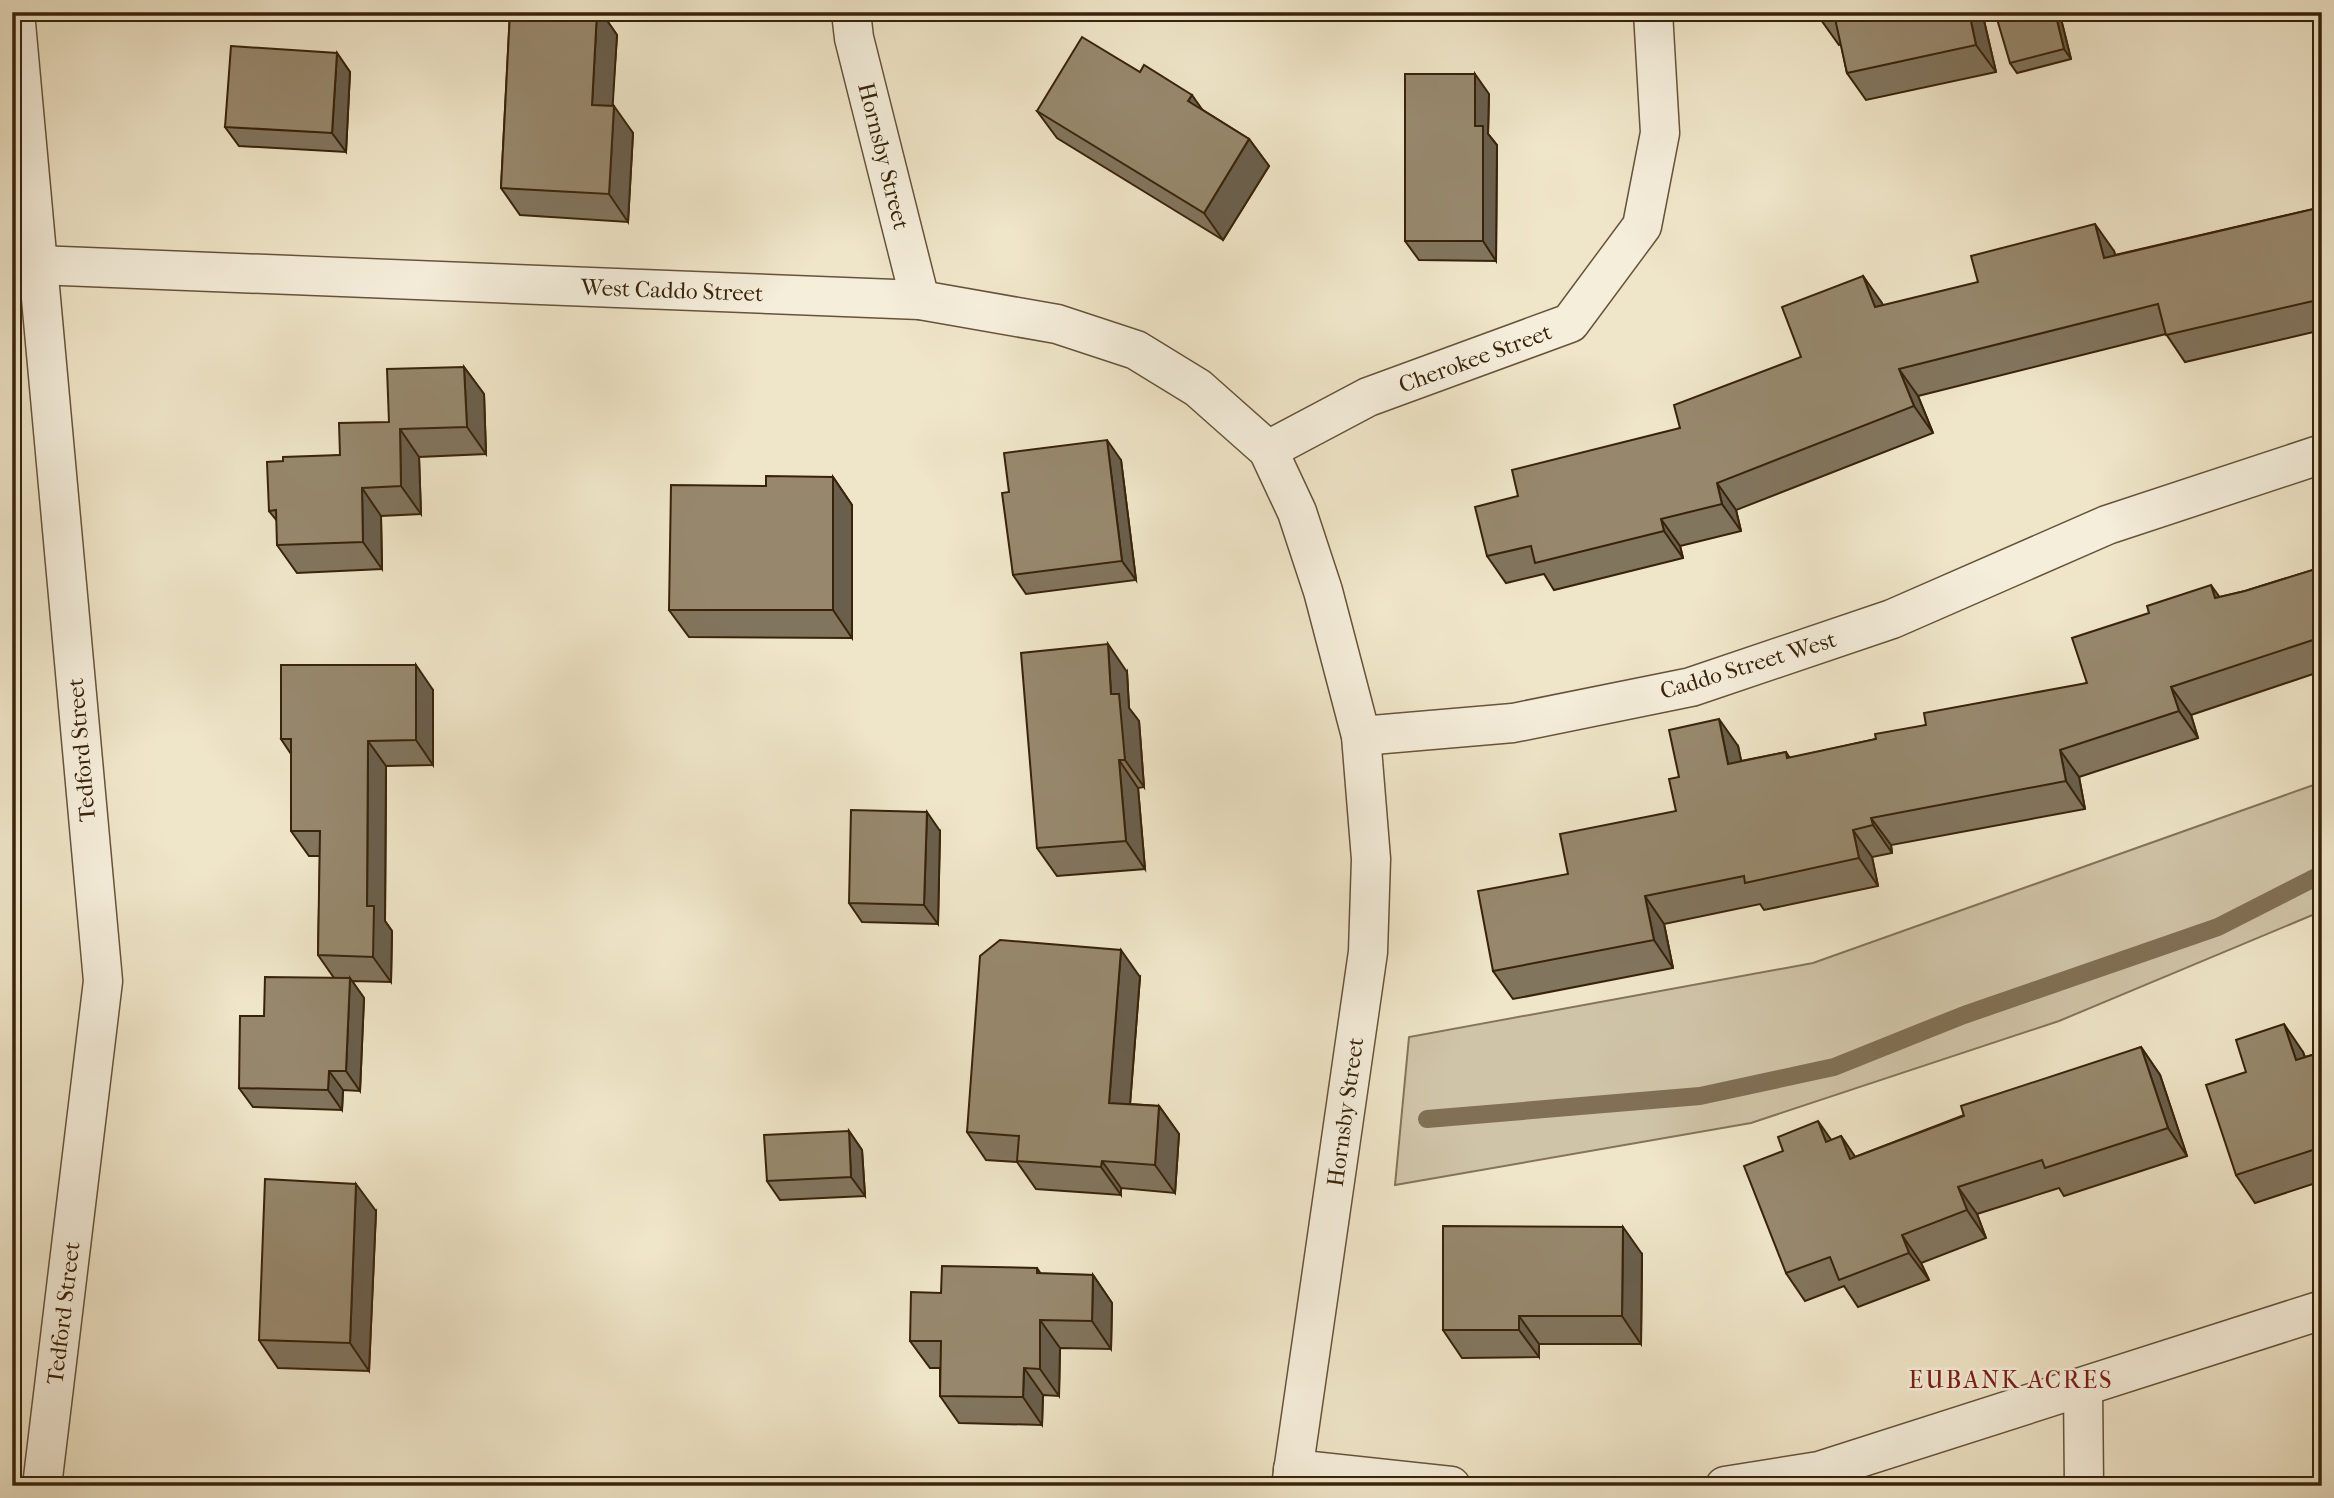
<svg xmlns="http://www.w3.org/2000/svg" width="2334" height="1498" font-family="'IM FELL French Canon',serif">
<style>
.green{fill:#d0c4a8;stroke:#847459;stroke-width:2}
.lines{fill:none;stroke-linecap:round;stroke-linejoin:round}
.stream{stroke:#817055;stroke-width:18}
.street-casing{stroke:#66543a;stroke-width:41}
.street{stroke:#f5eedb;stroke-width:38}
.wall{fill:#82755e;stroke:#38230a;stroke-width:2}
.shaded-wall{fill:#6a5f4c;stroke:#38230a;stroke-width:2}
.building{fill:#97886d;stroke:#38230a;stroke-width:2}
.labels{text-anchor:middle;stroke-width:5;stroke-linejoin:round;paint-order:stroke}
.street-label{font-size:23px;fill:#38230a;stroke:#f5eedb}
.neighbourhood-label{font-size:24px;letter-spacing:2px;fill:#7a1f14;stroke:#f5eedb}
</style>
<rect width="100%" height="100%" fill="#efe5c8"/>
<filter id="stains"><feTurbulence type="fractalNoise" baseFrequency=".00286" numOctaves="4"/><feColorMatrix values="0 0 0 0 .2 0 0 0 0 .09 0 0 0 0 .02 0 0 0 .5 -.17"/></filter>
<radialGradient id="worn" r=".72"><stop offset=".6" stop-color="#630" stop-opacity="0"/><stop offset="1" stop-color="#630" stop-opacity=".3"/></radialGradient>
<path class="green" d="M2322,782v129l-263,110 -308,102 -356,62 14,-148 404,-74z"/>
<g class="lines">
<path class="stream" d="M1427,1119l273,-23 134,-29 130,-52 254,-88 104,-53"/>
<defs>
<g id="street">
<path d="M15,12l88,969 -61,505"/>
<path d="M851,12l3,26 66,262"/>
<path d="M12,264l908,36 137,24 79,26 62,38 70,62 29,62 26,79 38,145 10,123 -3,93 -77,534"/>
<path d="M1268,450l100,-53 202,-74 72,-97 18,-93 -7,-121"/>
<path d="M1361,736l152,-13 178,-36 201,-68 215,-94 215,-71"/>
<path d="M2083,1388l1,98"/>
<path d="M1293,1469l158,17"/>
<path d="M1725,1486l94,-15 503,-161"/>
</g>
</defs>
<use href="#street" class="street-casing"/>
<use href="#street" class="street"/>
</g>
<g class="wall">
<path d="M510,12h91l16,23 -5,71 21,27 -5,89 -108,-7 -19,-27z"/>
<path d="M1818,12h164l14,60 -130,28 -19,-27 -6,-29 -2,1 -20,-28z"/>
<path d="M2023,12h35l2,3 11,44 -54,14 -7,-10z"/>
<path d="M337,53l13,19 -4,80 -107,-6 -14,-19z"/>
<path d="M1489,94l-1,40 9,11 -1,116 -77,-1 -14,-19z"/>
<path d="M1203,110l46,29 20,27 -46,74 -166,-102 -20,-27z"/>
<path d="M2322,207v123l-137,32 -19,-28 -248,62 15,37 -197,77 5,21 -61,15 3,12 -129,32 -10,-16 -38,9 -19,-27 31,-60 162,-68 121,-71 62,-81 20,30 231,-55 1,4z"/>
<path d="M464,367l20,27 2,60 -67,3 2,57 -40,2 1,53 -85,4 -20,-28v-24l-8,-10 14,-50 57,-6 49,-33z"/>
<path d="M1121,460l15,120 -110,14 -13,-19 -4,-83z"/>
<path d="M833,477l19,28v133l-163,-1 -20,-27 97,-124z"/>
<path d="M2322,567v104l-131,44 7,23 -119,39 6,32 -194,36 1,8 -20,4 6,29 -114,24 -4,-6 -96,20 9,44 -160,31 -20,-28 75,-97 108,-63 3,-34 59,-31 3,15 45,-9 4,6 86,-19 50,-14 161,-42 133,-86 25,-6z"/>
<path d="M1127,672l2,36 10,13 5,66 -6,1 7,81 -88,7 -20,-28z"/>
<path d="M433,690v75l-47,1 -1,155 7,10 -1,51 -39,-1 12,17 -4,93 -17,-1 -1,20 -89,-3 -14,-19 95,-110 -16,-23 2,-99h-11l-18,-25v-77l-10,-15z"/>
<path d="M940,831l-2,93 -76,-2 -13,-19z"/>
<path d="M1140,977l-10,127 29,2 20,28 -4,59 -54,-5v7l-85,-6 -19,-27 -31,-2 -19,-28z"/>
<path d="M2141,1047l19,28 27,81 -123,40 -5,-8 -82,26 9,24 -65,25 8,17 -71,27 -14,-21 -39,15 -19,-28 46,-133 9,-4 14,21z"/>
<path d="M2303,1052l2,5 17,-5v129l-67,22 -19,-28 10,-103z"/>
<path d="M849,1131l13,19 3,46 -85,4 -13,-19z"/>
<path d="M376,1211l-7,160 -91,-3 -19,-28z"/>
<path d="M1642,1254l-1,90h-102v13l-77,1 -19,-28z"/>
<path d="M1037,1268l4,6 52,1 19,28 -1,46 -51,-1 -1,48 -16,-1 -1,30 -83,-2 -19,-27v-28h-10l-20,-27 31,-48z"/>
</g>
<g class="shaded-wall">
<path d="M597,12h4l16,23 -6,97 -19,-27z"/>
<path d="M1969,12h13l14,60 -20,-27z"/>
<path d="M2055,12h3l2,3 11,44 -7,-10z"/>
<path d="M337,53l13,19 -4,80 -14,-19z"/>
<path d="M1475,74l14,20 -1,40 9,11 -1,116 -13,-20 -8,-115z"/>
<path d="M1192,95l19,27 -23,-21z"/>
<path d="M614,106l19,27 -5,89 -19,-28z"/>
<path d="M1249,139l20,27 -46,74 -19,-27z"/>
<path d="M2095,224l19,27 9,34 -19,-27z"/>
<path d="M1863,276l19,27 12,31 -19,-27z"/>
<path d="M464,367l20,27 2,60 -19,-27z"/>
<path d="M1899,369l19,27 15,37 -19,-27z"/>
<path d="M400,429l19,28 2,57 -20,-28z"/>
<path d="M1107,440l14,20 15,120 -14,-19z"/>
<path d="M833,477l19,28v133l-19,-28z"/>
<path d="M1717,483l19,27 5,21 -19,-27z"/>
<path d="M362,488l19,28 1,53 -19,-27z"/>
<path d="M1661,519l19,27 3,12 -19,-27z"/>
<path d="M2211,585l20,28 -16,-15z"/>
<path d="M1108,644l19,28 2,36 10,13 5,66 -19,-27 -14,-66z"/>
<path d="M416,665l17,25v75l-17,-25z"/>
<path d="M2171,687l20,28 7,23 -19,-27z"/>
<path d="M1719,719l19,27 10,46 -20,-28z"/>
<path d="M368,741l18,25 -1,155 7,10 -1,51 -18,-25 -6,-51z"/>
<path d="M2060,750l19,27 6,32 -19,-28z"/>
<path d="M1119,760l19,28 7,81 -19,-28z"/>
<path d="M927,812l13,19 -2,93 -14,-19z"/>
<path d="M1871,818l20,27 1,8 -19,-28z"/>
<path d="M1853,830l19,27 6,29 -19,-28z"/>
<path d="M1645,896l19,28 9,44 -19,-28z"/>
<path d="M1121,950l19,27 -12,153 -19,-27z"/>
<path d="M350,978l14,20 -4,93 -14,-20z"/>
<path d="M2284,1024l19,28 12,36 -19,-28z"/>
<path d="M2141,1047l19,28 27,81 -19,-28z"/>
<path d="M329,1071l14,19 -1,20 -14,-20z"/>
<path d="M1159,1106l20,28 -4,59 -20,-28z"/>
<path d="M1818,1121l19,27 -11,-6z"/>
<path d="M849,1131l13,19 3,46 -14,-19z"/>
<path d="M1841,1136l19,28 -10,-5z"/>
<path d="M1102,1161l19,27v7l-20,-28z"/>
<path d="M356,1184l20,27 -7,160 -19,-28z"/>
<path d="M1958,1187l19,27 9,24 -19,-28z"/>
<path d="M1623,1227l19,27 -1,90 -19,-28z"/>
<path d="M1902,1235l19,28 8,17 -20,-27z"/>
<path d="M1093,1275l19,28 -1,46 -19,-28z"/>
<path d="M1519,1316l20,28v13l-20,-27z"/>
<path d="M1040,1320l20,28 -1,48 -19,-27z"/>
<path d="M1024,1368l19,27 -1,30 -19,-28z"/>
</g>
<g class="building">
<path d="M510,12h87l-5,93 22,1 -5,88 -108,-6z"/>
<path d="M1818,12h151l7,33 -129,28 -13,-59 -15,3z"/>
<path d="M2023,12h32l9,37 -54,14 -13,-44z"/>
<path d="M1082,37l58,35 4,-7 48,30 -4,6 61,38 -45,74 -167,-102z"/>
<path d="M231,46l106,7 -5,80 -107,-6z"/>
<path d="M1405,74h70v52h8v115h-78z"/>
<path d="M2322,207v92l-156,36 -8,-31 -259,65 15,37 -197,77 5,21 -61,15 3,12 -129,32 -4,-17 -44,10 -12,-49 43,-11 -6,-26 168,-42 -6,-23 127,-48 -19,-50 81,-31 12,31 103,-25 -7,-26 124,-32 9,34z"/>
<path d="M464,367l3,60 -67,2 1,57 -39,2 1,54 -86,3 -1,-35 -7,1 -2,-49 16,-1v-4l57,-2 -1,-32 50,-1 -2,-53z"/>
<path d="M1107,440l15,121 -109,14 -11,-82 7,-1 -5,-39z"/>
<path d="M766,476l67,1v133h-164l2,-125 95,1z"/>
<path d="M2322,567v70l-151,50 8,24 -119,39 6,31 -195,37 2,7 -20,5 6,28 -114,25 -1,-7 -99,20 9,44 -161,31 -15,-80 90,-17 -8,-40 116,-23 -7,-32 10,-2 -10,-47 50,-11 9,45 58,-12 1,6 89,-19 -1,-5 51,-9 -2,-12 163,-30 -15,-45 77,-25 -2,-7 64,-21 4,13 30,-7z"/>
<path d="M1108,644l3,50h8l6,66h-6l7,81 -89,7 -16,-195z"/>
<path d="M281,665h135v75l-48,1 -1,165h7l-1,51 -55,-2 2,-124h-29v-92h-10z"/>
<path d="M851,810l76,2 -3,93 -75,-2z"/>
<path d="M1000,940l121,10 -12,153 50,3 -4,59 -53,-4 -1,6 -84,-6 2,-25 -52,-4 13,-176z"/>
<path d="M265,977l85,1 -4,93h-17l-1,19 -89,-2 1,-72h24z"/>
<path d="M2284,1024l12,36 26,-8v95l-86,28 -30,-90 40,-13 -10,-32z"/>
<path d="M2141,1047l27,81 -123,40 -3,-8 -84,27 9,23 -65,25 7,18 -70,27 -9,-23 -44,16 -42,-107 39,-15 -5,-14 40,-16 8,21 15,-6 9,23 114,-43 -3,-10z"/>
<path d="M849,1131l2,46 -84,4 -3,-46z"/>
<path d="M265,1179l91,5 -6,159 -91,-3z"/>
<path d="M1443,1226l180,1 -1,89h-103v14h-76z"/>
<path d="M942,1266l95,2v5l56,2 -1,46 -52,-1v49l-16,-1 -1,29 -83,-1 1,-55h-31l1,-49 30,1z"/>
<path d="M819,1481l54,2v3h-54z"/>
<path d="M257,1483l75,3h-75z"/>
</g>
<g class="labels">
<g class="street-label">
<text transform="translate(884 156) rotate(76)" y="8">Hornsby Street</text>
<text transform="translate(672 290) rotate(2)" y="8">West Caddo Street</text>
<text transform="translate(1475 358) rotate(-20)" y="8">Cherokee Street</text>
<text transform="translate(1748 665) rotate(-17)" y="8">Caddo Street West</text>
<text transform="translate(81 750) rotate(-95)" y="8">Tedford Street</text>
<text transform="translate(1345 1112) rotate(-82)" y="8">Hornsby Street</text>
<text transform="translate(63 1313) rotate(-83)" y="8">Tedford Street</text>
</g>
<g class="neighbourhood-label">
<text x="2011" y="1388">EUBANK ACRES</text>
</g>
</g>
<rect width="2334" height="1498" fill="none" stroke="#efe5c8" stroke-width="42"/>
<rect x="14" y="14" width="2306" height="1470" fill="none" stroke="#38230a" stroke-width="3.5"/>
<rect x="21" y="21" width="2292" height="1456" fill="none" stroke="#38230a" stroke-width="2"/>
<rect width="100%" height="100%" filter="url(#stains)"/>
<rect width="100%" height="100%" fill="url(#worn)"/>
</svg>
